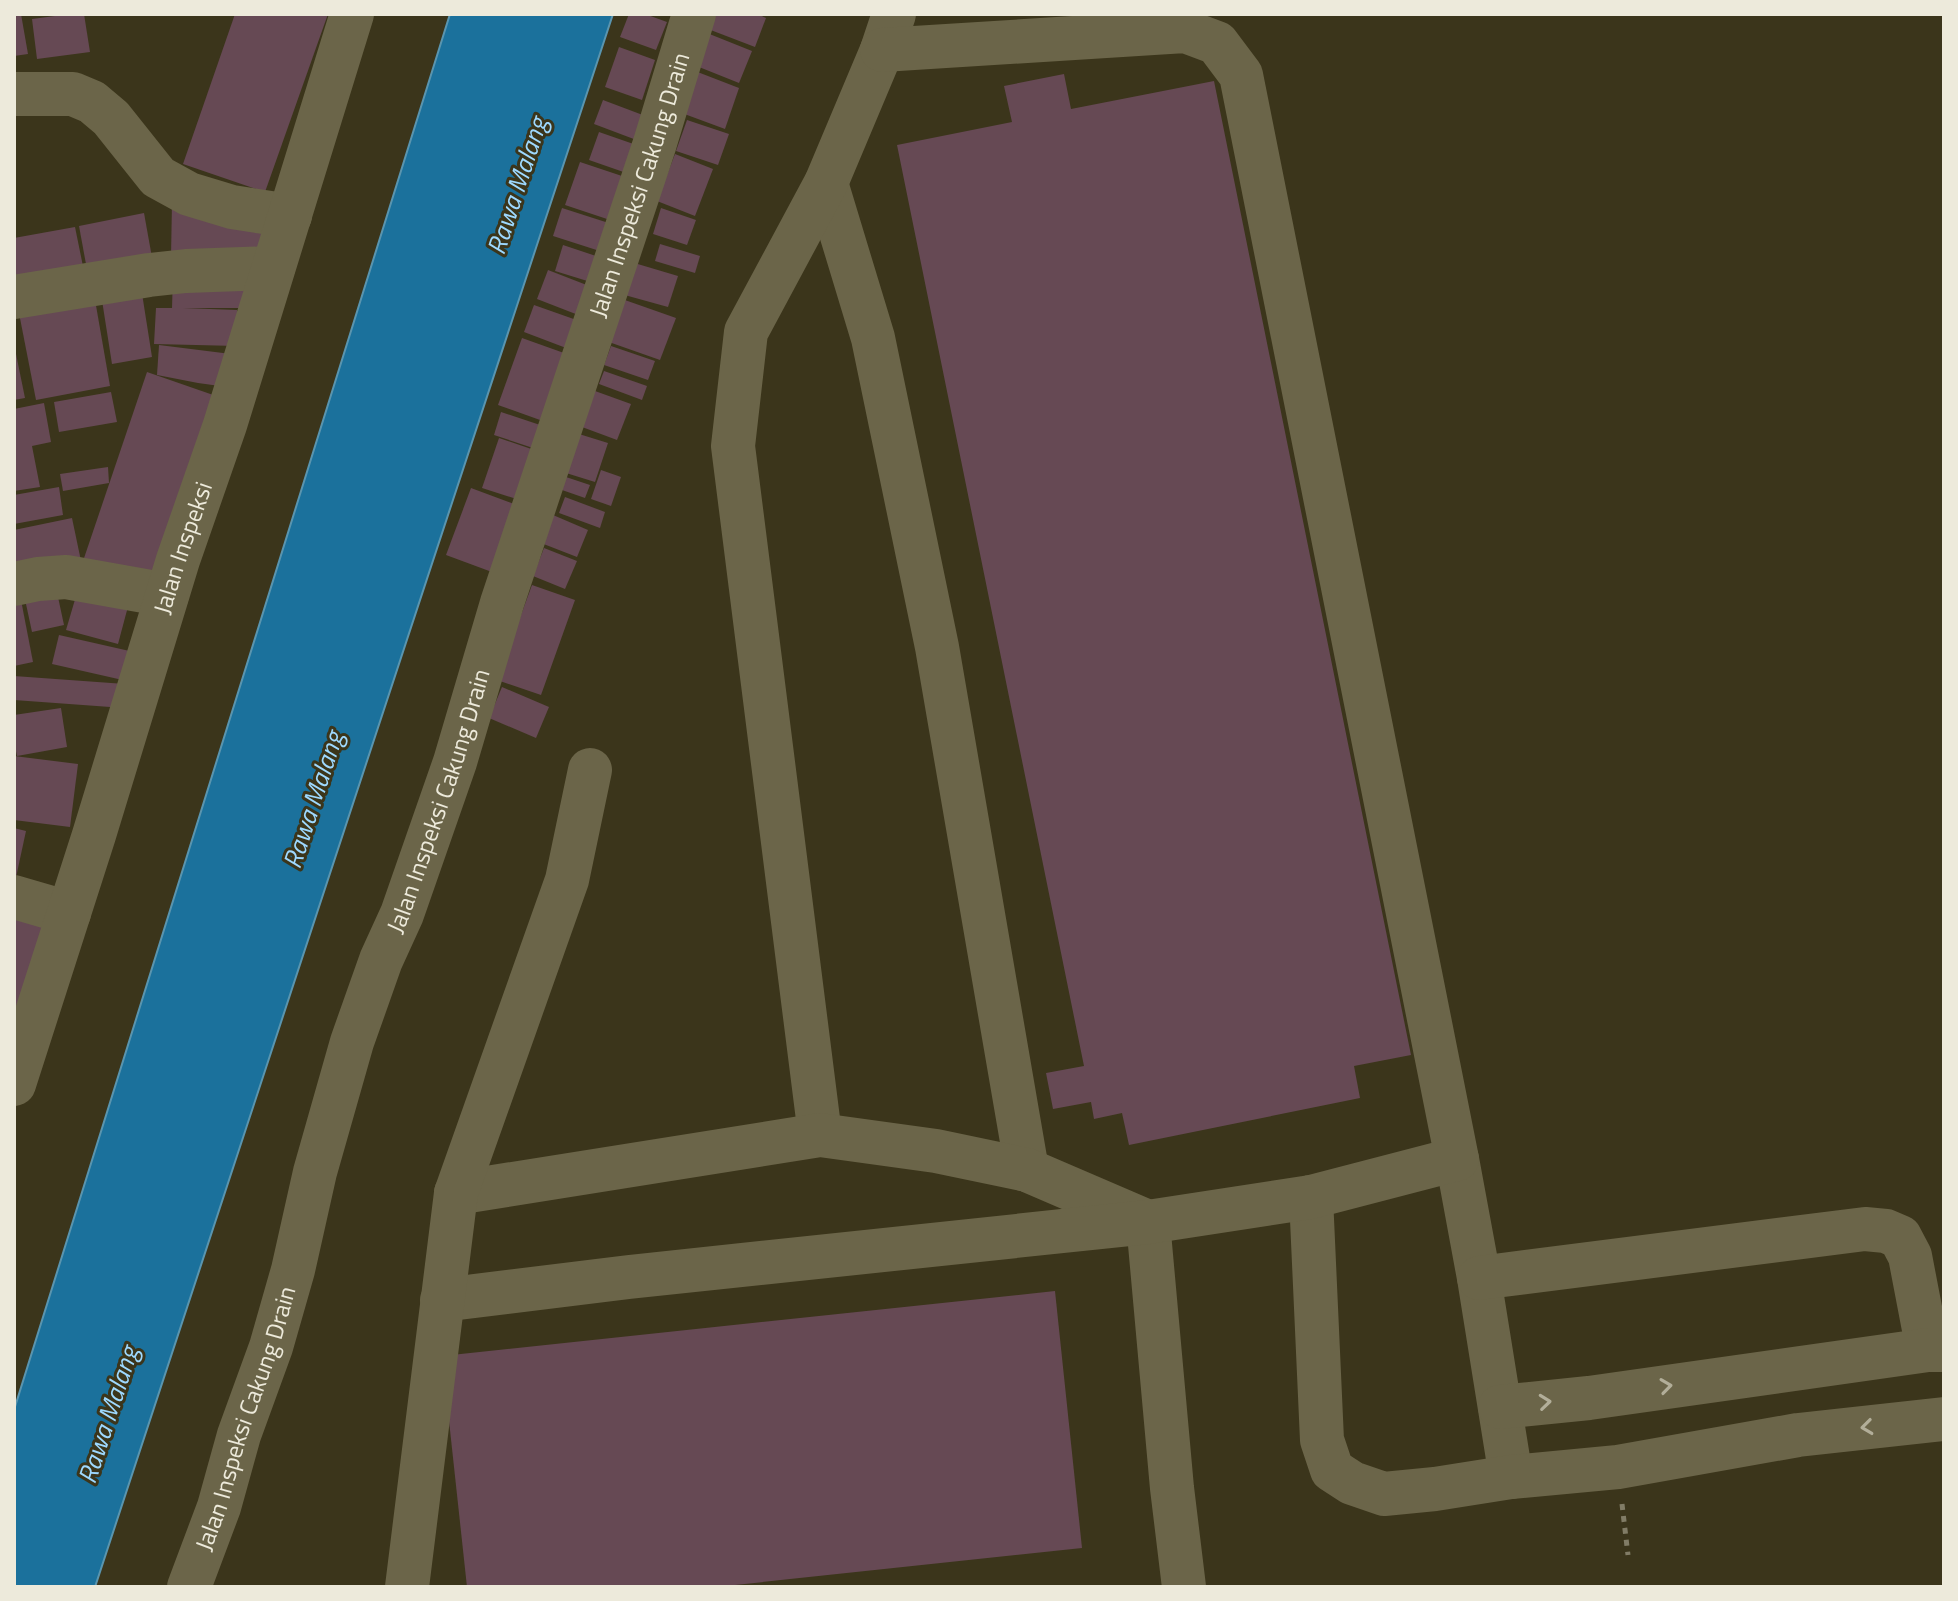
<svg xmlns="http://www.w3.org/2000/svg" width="1958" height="1601" font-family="'Titillium Web',sans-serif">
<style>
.water{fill:#1b719c;stroke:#5a95af;stroke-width:2}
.building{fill:#664954}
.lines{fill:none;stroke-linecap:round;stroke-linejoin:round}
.path{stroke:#817c66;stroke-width:5;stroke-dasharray:6 6;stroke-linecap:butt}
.minor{stroke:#6b6549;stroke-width:44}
.oneway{stroke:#b2ae99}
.labels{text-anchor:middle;stroke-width:6;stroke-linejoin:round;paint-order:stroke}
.street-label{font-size:24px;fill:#edeadb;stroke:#3b351b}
.water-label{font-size:26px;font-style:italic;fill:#9ed9ff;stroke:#3b351b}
</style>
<rect width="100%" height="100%" fill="#3b351b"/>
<path class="water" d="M450,14h163l-518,1573h-81v-177z"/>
<g class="building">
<path d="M14,14h7l7,40 -14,2z"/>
<path d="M70,14h14l6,38 -53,7 -5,-40z"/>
<path d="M235,14h93l-63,178 -82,-28z"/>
<path d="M629,14h16l22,8 -11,28 -36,-13z"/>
<path d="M714,14h43l9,4 -11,29 -47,-18z"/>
<path d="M707,33l45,18 -13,32 -45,-18z"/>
<path d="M619,47l36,13 -13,40 -37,-13z"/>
<path d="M695,71l44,17 -14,41 -46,-17z"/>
<path d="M1064,74l7,35 143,-28 197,974 -57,11 6,32 -231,47 -7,-32 -28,6 -3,-17 -38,7 -7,-36 38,-7 -187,-921 115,-23 -8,-36z"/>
<path d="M603,100l53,20 -9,24 -53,-20z"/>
<path d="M687,120l42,14 -11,31 -42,-14z"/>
<path d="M599,132l46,16 -10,28 -46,-16z"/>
<path d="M675,154l38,15 -18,47 -38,-15z"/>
<path d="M580,162l54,18 -15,43 -54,-18z"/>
<path d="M172,202l92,32v29l-93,-6z"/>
<path d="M562,208l56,18 -9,28 -56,-18z"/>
<path d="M661,208l35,12 -9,25 -34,-11z"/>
<path d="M144,213l9,50 -65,12 -9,-49z"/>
<path d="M75,227l10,49 -71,14v-52z"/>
<path d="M660,244l40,12 -5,17 -40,-12z"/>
<path d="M563,245l42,14 -8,25 -42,-13z"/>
<path d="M631,262l47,14 -10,31 -47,-13z"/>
<path d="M548,270l49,19 -11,29 -49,-19z"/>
<path d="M173,274h81v34h-71l54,2v36l-83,-2 2,-36h16z"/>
<path d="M141,287l11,70 -40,7 -11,-70z"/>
<path d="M94,294l16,92 -74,14 -18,-92z"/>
<path d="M622,299l54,19 -16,42 -54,-19z"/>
<path d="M534,305l51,18 -11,28 -50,-19z"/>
<path d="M522,338l56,20 -24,67 -56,-20z"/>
<path d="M159,345l72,9 -4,33 -29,-4 -41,-8z"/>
<path d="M611,346l44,15 -7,19 -44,-15z"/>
<path d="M14,349h1l10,49 -11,2z"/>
<path d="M604,371l43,15 -5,14 -43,-16z"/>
<path d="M147,372l72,25 -65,194 -73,-24z"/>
<path d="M595,391l36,13 -14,36 -35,-13z"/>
<path d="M111,392l6,30 -58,10 -5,-30z"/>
<path d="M44,403l7,39 -19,4 8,41 -26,4v-82z"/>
<path d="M501,412l54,18 -7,23 -54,-18z"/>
<path d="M579,434l29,9 -13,39 -29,-9z"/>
<path d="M499,438l47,16 -17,49 -47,-15z"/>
<path d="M108,467l1,16 -46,8 -3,-17z"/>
<path d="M601,470l20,7 -10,29 -20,-7z"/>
<path d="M566,477l24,8 -5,13 -23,-8z"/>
<path d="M59,487l4,28 -49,9v-29z"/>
<path d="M471,488l54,20 -25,67 -54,-20z"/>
<path d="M565,497l40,15 -5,16 -41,-15z"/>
<path d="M553,515l35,15 -11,27 -36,-14z"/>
<path d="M72,518l9,43 -67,13v-44z"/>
<path d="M544,548l33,13 -12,28 -32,-13z"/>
<path d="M55,583l9,42 -32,7 -9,-42z"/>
<path d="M532,585l43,15 -34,95 -44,-15z"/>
<path d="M79,586l51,13 -12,45 -52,-14z"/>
<path d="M21,600l12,62 -19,4v-65z"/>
<path d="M59,635l75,17 -7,29 -75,-17z"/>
<path d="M14,676l111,8 -1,24 -110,-8z"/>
<path d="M502,687l47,20 -13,31 -47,-20z"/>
<path d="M61,708l6,39 -50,9 -3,-14v-27z"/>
<path d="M14,756l64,8 -8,63 -56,-7z"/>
<path d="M14,828l12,3 -11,51h-1z"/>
<path d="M14,908l35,11 -35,110z"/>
<path d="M1055,1291l27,257 -366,39h-249l-25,-231z"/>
</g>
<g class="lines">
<path class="path" d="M1622,1504l6,51"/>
<g class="minor">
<path d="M16,94h57l19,8 19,16 47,59 31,17 43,13 58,9"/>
<path d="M826,183l47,155 64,309 90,523"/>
<path d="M14,297l135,-22 37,-4 87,-3"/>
<path d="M14,584l24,-5 28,-2 101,18"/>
<path d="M14,897l55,16"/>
<path id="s1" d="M14,1084l80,-249 84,-275 47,-135 127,-411"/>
<path d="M820,1135l-87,-689 13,-114 80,-149 56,-133 12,-36"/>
<path d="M1457,1159l22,119 32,199"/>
<path d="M456,1193l364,-58 116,16 91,19 121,52 24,266 12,99"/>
<path d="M1311,1197l11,243 10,30 20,13 32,11 51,-5 76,-12 107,-10 180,-32 146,-16"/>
<path d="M1479,1278l386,-49 21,2 14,6 10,19 18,94"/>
<path d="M442,1300l187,-23 519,-55 163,-25 146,-38 -216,-1084 -24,-32 -32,-12 -303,19"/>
<path d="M1500,1407l89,-9 339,-48h16"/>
<path id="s2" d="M189,1587l30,-80 20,-72 32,-88 22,-77 22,-98 37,-130 29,-82 21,-46 53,-152 47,-159 153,-460 39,-129"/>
<path d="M407,1587l49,-394 111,-313 23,-110"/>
</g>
</g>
<defs><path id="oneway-chevron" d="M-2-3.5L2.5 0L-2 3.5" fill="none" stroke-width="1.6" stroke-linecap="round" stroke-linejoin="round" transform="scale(2)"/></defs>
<g class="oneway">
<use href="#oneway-chevron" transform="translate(1666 1386) rotate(-8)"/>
<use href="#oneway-chevron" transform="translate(1545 1402) rotate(-6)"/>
<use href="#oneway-chevron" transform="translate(1867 1427) rotate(173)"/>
</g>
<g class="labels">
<g class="street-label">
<text dy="8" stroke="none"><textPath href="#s2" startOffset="1474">Jalan Inspeksi Cakung Drain</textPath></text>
<text dy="8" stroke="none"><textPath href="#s1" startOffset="562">Jalan Inspeksi</textPath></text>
<text dy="8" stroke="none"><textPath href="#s2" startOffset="826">Jalan Inspeksi Cakung Drain</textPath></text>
<text dy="8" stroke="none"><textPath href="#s2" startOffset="178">Jalan Inspeksi Cakung Drain</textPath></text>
</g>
<g class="water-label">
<text transform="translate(517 186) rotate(-72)" y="9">Rawa Malang</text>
<text transform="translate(313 800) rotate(-72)" y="9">Rawa Malang</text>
<text transform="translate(108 1415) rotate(-72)" y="9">Rawa Malang</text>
</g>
</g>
<rect width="1958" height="1601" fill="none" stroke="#edeadb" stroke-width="32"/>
</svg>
